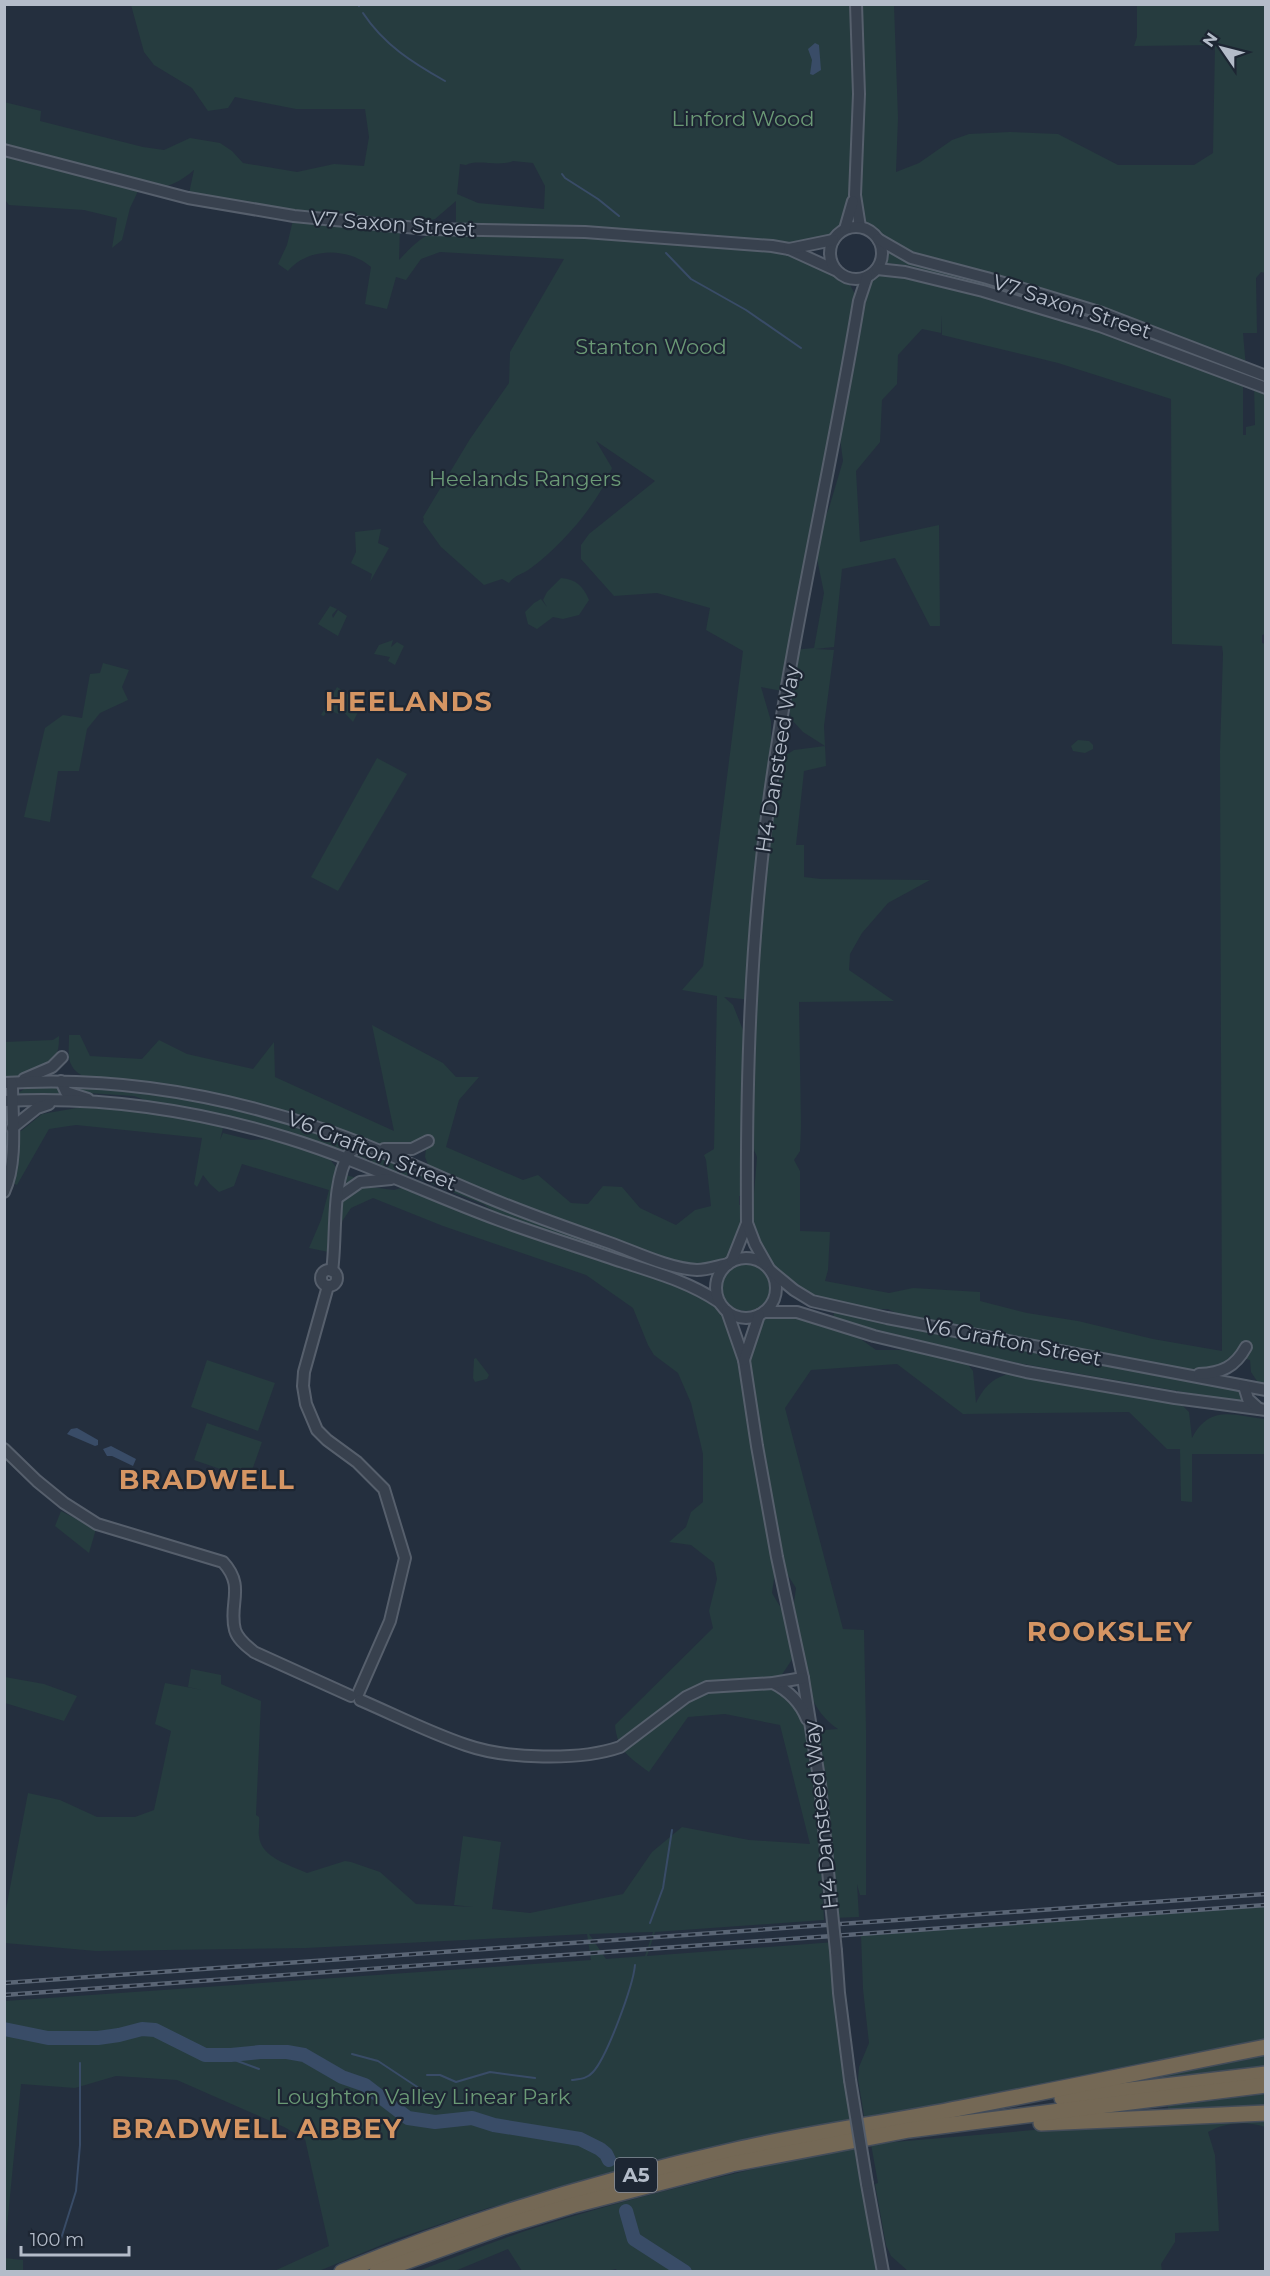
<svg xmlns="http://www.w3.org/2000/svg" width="1270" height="2276" font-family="Montserrat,sans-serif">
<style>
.green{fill:#263c3f;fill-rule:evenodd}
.water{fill:#394c67}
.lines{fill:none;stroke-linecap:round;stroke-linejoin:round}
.stream{stroke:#394c67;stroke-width:2}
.river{stroke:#394c67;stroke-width:14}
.minor-casing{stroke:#565f6c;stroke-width:14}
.highway-casing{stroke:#434c59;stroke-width:18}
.minor{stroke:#38414e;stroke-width:10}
.highway{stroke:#746855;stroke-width:15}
.rail-casing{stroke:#5a6575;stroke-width:4.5}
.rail{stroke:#1d2633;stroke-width:2;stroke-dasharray:7;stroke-linecap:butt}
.minor-bridge-casing{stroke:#565f6c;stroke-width:14;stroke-linecap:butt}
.minor-bridge{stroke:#38414e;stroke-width:10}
.labels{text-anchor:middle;stroke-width:4.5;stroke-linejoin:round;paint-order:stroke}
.shield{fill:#1d2633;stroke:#878f9c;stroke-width:1.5}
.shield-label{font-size:20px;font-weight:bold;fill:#b4bcc9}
.park-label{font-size:21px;fill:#6b9a76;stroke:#1d2633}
.street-label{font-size:21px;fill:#b4bcc9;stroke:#1d2633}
.district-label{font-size:27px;font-weight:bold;letter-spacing:1.5px;fill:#d59563;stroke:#1d2633}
</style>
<rect width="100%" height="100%" fill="#242f3e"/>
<g class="green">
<path d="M131,5h763l4,113 -2,54 23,-9 33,-23 17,-6 41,-2 48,2 60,31h76l19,-12 2,-108 -81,1 3,-9v-32h128v268l-4,-1 -5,6 1,55h-14l3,35 -87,-32 -248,-78 -33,-19 -11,-10 -7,-2 -5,-30 -10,32 -12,11 -43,9 45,20 12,10 11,21 9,-23 10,-8 106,22 260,89v55h3v-8l9,-2 -1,-40 11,4 1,245 -4,1v8l4,1 -1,746h-2l-12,-18 -1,-12 -10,-3 -9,10 -47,8 -264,-50 -32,-16h-42l-34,-8 -41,-30 -24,-47 -15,37 -26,8 -46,-9 -16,-10 -160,-54 -52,-22 -7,-17 2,-15 -53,7 -112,-40 -21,-11 -24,1 -132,-22c-20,-10 -16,-23 -16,-42h11l10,21 52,3 17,-19 28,14 66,15 21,-27 1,35 119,54 -22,-106 71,38 13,14h23l-20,23 -13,47 77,33 15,-5 33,28 17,1 15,-18 19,1 18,21 36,17 19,-15 16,-4 -5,-46 -2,-5 10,-6 3,-153 -35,-6 21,-24 40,-315 -37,-21 4,-22 -53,-15 -43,3 -33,-37v-14l8,-11 66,-53 -59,-40 16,27c-14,36 -50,77 -81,100 -9,7 -14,5 -22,15l-7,-4 -18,6 -43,-38 -18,-25 1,-3 -1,-2 47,-78 39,-56 1,-31 54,-93 -124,-7 -19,7 -15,21 -10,-3 -9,32 -22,-5 6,-37c-23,-20 -63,-20 -83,4l-10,-7 9,-19 7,-29 -106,-18 6,-28c-16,14 -32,21 -54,17l-10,21 -8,32 -10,8 5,-30 -33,-8 -75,-5 -4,-5 -1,-98 37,9 -1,10 103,26 21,3 26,-12 30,5 12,8 11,12 54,9 37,-8 30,2 5,-29 -4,-28h-69l-61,-12 -7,11 -20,3 -16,-23 -38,-23 -10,-13zM513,161l20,2 12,23 -1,23 -66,-6 -21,-9 3,-30 6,1c11,-6 33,2 47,-4zM456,201v29c-28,-1 -39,11 -57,30l1,-33 35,-8zM941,315l1,20 116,28 113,36 1,245 50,2 1,7 -3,98 2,600 -69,-12 -75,-18 -51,-8 -47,-12v-9l-67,-4 -24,5 -64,-12 3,-11 2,-38 -30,-1v-60l-6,-11 6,-9 1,-25 -2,-124 95,-1 -45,-31 1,-16 12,-21 26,-30 42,-23 -109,-1 -17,-2v-32h-8l8,-74 22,-5 -2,-40 10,-76 -19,-1 19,-2 8,-78 53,-11 35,68h10l-1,-101 -79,17 -4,-71 24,-29 2,-42 15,-16 1,-29 24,-26 19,4zM838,423l5,38 -14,47 -13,31zM814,544l10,49 -10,55 -21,2zM761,687l26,5 4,27 12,13 22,14 -31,4 -11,7 -4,9 -5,30 -13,139 -10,61 -3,-57 23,-198v-20zM724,997l27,3 -4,40 -14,-35zM747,1133l10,24 -4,48h-14v-9l8,-1z"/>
<path d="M887,250l65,22 154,47 116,43 -1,3 -189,-66 -126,-34 -20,-2z"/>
<path d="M381,529l-3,14 11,5 -19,34 2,-8 -21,-11 5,-11 -1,-20z"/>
<path d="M561,578c15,1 22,8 28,22l-10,15 -16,4 -10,-2 -16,12 -9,-5 -3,-12 9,-9 7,-4 6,8 -4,-7 4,-8z"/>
<path d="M330,606l7,3 -5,6 1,3 5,-8 9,6 -9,20 -20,-12z"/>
<path d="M393,640l-2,7 6,-5 7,4 -9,19 -7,-4 2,-4 -16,-3 5,-9z"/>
<path d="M103,663l26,7 -7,17 6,13 -28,13 -13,16 -8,42h-21l-8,51 -26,-5 21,-89 18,-13 19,3 8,-44 10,-1z"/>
<path d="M337,687l8,5 -7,4 2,4 5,-7 15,7 1,6 -8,16 -12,-13 -3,5 -10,-5 -4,7 -3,-1z"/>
<path d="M1078,740l11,1 4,4v4l-8,4 -12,-2 -2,-5z"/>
<path d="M377,758l30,16 -69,117 -27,-14z"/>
<path d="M59,1036c0,6 0,13 -3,19 -8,17 -35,22 -51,23l-1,-36 49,-2z"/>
<path d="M57,1087l5,8 -43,2 -1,-4 8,-5z"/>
<path d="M66,1087c60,4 119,10 178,24 37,9 73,23 110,35l-8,9 -187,-50 -25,-9 -60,-4z"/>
<path d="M5,1101h7v27l9,3 21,-17 63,-11 107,15 11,10 -3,12 3,-7 28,7 38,-2 40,20 7,9 1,10 5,-3 15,4 6,8 31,4 17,-5 211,77 97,40 8,9 17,48 15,-44 28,-4 68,24 21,15h24l20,-3 43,11 10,13 3,32c8,-16 17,-26 36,-30l163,25 14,14 3,26c18,-35 44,-22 73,-19v35h-73v48l-11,-1 -1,-52h-13l-38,-37 -166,2 -66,-50 -86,6 -26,38 58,221 21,1 2,100v165h-6l-3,-11 2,33 -27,1 -20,-187 26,-2c-26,-17 -34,-48 -41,-77l-16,24 -13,3 -35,1 -23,6 65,3 6,2 19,18 7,18 10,69 7,124 -169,12 -8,24 188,-14 22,180 -369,86 -92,31 -77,32 -47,1 57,-26 -24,-107 -21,-12 -107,-47 -61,-4 -41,12 -54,-4 -16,163v-246l586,-41 -4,-26 -281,14 -210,3 -91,-8v-29l23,-121 32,7 37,17h38l19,-7 17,-79 -16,-7 10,-41 37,7 -14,-3 3,-18 30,6v9l40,17 -5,114 3,2c1,6 -1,13 0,19 2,22 31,29 48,37l38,-12 6,1 29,10 36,32 57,3 -19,-2 9,-69 38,6 -9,67 38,4 93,-19 29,-42 30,-25 67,13 61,4 -30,-119 -55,-11 -37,3 -39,55c-19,-14 -32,-22 -34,-47l98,-97 -4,-17 8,-32 -3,-16 -23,-18 -22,-3 17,-15 5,-15 12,-10v-48l-12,-51 -13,-30 -24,-18 -6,-10 -15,-37 -47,-33 -143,-49 -70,-28 -22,10 -12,18 -6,27 -24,-5 12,-28 8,-30 -87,-26 -8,22 -15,6 -9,-8 -7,-9 -6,12 -3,-3 8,-46 -126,-13 -27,4 -32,56 -12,-5zM777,1558l19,30 -5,37 -19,-32zM653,1932l-8,24 -39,3 -17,-25z"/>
<path d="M363,1150l44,19 1,8 3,5 -59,-24 3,-4z"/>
<path d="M419,1174l112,46 115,41 -1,4 -144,-49 -18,-12 -61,-24z"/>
<circle cx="746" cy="1287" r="24"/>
<path d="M834,1312l404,77 8,14 -245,-43 -168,-41z"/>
<path d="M476,1358l13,17 -2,4 -12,3 -2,-4 1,-19z"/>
<path d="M207,1360l68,23 -17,48 -67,-24z"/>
<path d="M207,1423l55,19 -13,37 -55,-19z"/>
<path d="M61,1511l35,18 -7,24 -34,-27z"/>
<path d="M5,1677l39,7 33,12 -13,25 -59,-18z"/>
<path d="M1265,1905v135l-400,81 -7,-42 1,-12 10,-24 -6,-54 -2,-54z"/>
<path d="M1265,2052v15l-176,21z"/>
<path d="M1265,2094v12l-97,3v-3z"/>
<path d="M1265,2116v11c-19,-6 -39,-5 -57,5l7,23 4,76 -44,2v9l-14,22 1,7h-254l-17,-15 -5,-11 -11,-61 3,-1 -7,-39 234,-20z"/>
<path d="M860,2143l23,128 -265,1 -2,-3 -13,3 -81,-1 -14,-22 -53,22 -39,1c42,-16 83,-33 125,-46 104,-33 212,-56 319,-83z"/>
<path d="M4,2258l19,2v11h-18z"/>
</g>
<g class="water">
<path d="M815,43l4,2 2,25 -8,5 -3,-1 2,-14 -4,-11z"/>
<path d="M77,1428l21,12v5l-3,1 -28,-12 4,-5z"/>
<path d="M111,1446l25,13 -3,7 -21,-10h-5l-4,-7z"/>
</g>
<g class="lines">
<g class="stream">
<path d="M358,4l1,2"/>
<path d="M363,13c21,32 50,50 82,68"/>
<path d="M562,174l3,4 33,21 21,17"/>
<path d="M666,253l25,26 55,31 55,38"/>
<path d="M650,1923l13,-35 9,-58"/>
<path d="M352,2054l26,7 62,41"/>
<path d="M221,2055l38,14"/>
<path d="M427,2075h13l16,7 34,-10 45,6"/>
<path d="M572,2080c8,-1 15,-1 21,-8 14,-15 40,-86 42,-107"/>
<path d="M60,2242l16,-51 4,-46v-82"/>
</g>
<g class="river">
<path d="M4,2029l44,9h50l21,-3 23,-6 13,1 50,25h26l29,-3h27l17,3 38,22 23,8 43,33 27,4 37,-4 22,7 86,14 20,10 6,5 3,6"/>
<path d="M626,2211l8,28 51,33"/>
</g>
<defs>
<g id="minor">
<path d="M856,4l3,90 -4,101 5,32"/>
<path d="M4,150l184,48 106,18 133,13 158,3 187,14 17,3 46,21"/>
<circle cx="856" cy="253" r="26"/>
<path d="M845,229l8,-28"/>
<path d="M878,239l33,19 76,20 115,35 164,63"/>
<path d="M789,249l44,-9"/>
<path d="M877,269l28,3 78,19 117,35 166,62"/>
<path d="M24,1079l28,-12 10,-10"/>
<path d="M61,1081l5,11 22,7"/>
<path d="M4,1083c108,-7 216,11 318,46 55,18 107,44 160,66 42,18 85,33 128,48 25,9 60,26 87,27 10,0 21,-4 31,-6"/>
<path d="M4,1101c96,-5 192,9 283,37 72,22 141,56 212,82 41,15 83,28 124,42 34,11 66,20 96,40"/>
<path d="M12,1128l25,-20 12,-4"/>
<path d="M384,1149h28l16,-8"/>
<path d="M4,1192c14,-30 8,-76 8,-109"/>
<path d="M337,1198l23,-16 31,-3"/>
<circle cx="746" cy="1288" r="30"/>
<path d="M732,1261l15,-38"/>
<path d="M768,1267l-13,-23 -8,-21c-1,-143 3,-287 23,-429 23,-166 62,-329 89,-493l8,-24"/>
<circle cx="329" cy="1278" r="8"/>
<path d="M332,1271c5,-33 -1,-89 17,-117 3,-5 10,-7 16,-9"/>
<path d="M771,1271l23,19 18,11 75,17 379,72"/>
<path d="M328,1286l-24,86 -1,14 3,18 11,26 10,10 30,22 27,27 21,69 -15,63 -32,73"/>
<path d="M727,1311l17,49 13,86 20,111 26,121 17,106 11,119"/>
<path d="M764,1312h33l77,24 152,36 149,26 91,12"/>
<path d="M744,1360l15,-45"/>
<path d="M1199,1374c23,-1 36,-7 47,-27"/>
<path d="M1244,1386l4,13 11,10"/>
<path d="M4,1449l33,32 27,22 33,21 126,38c23,25 5,42 12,68 3,10 12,16 19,22l97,44"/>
<path d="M773,1683c16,8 27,19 34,36"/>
<path d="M360,1700c35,15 70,33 106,45 40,14 114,16 154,2l66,-50 21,-10 66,-4 30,-5"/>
<path d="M836,1951l3,42 11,87"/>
<path d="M867,2184l16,88"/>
</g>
<g id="highway">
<path d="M1062,2098l204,-24"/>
<path d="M1041,2123l225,-10"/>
<path d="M342,2272c127,-52 259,-92 393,-122 74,-17 151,-27 226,-42 101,-19 203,-41 305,-61"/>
<path d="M377,2272l125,-45 72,-22 158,-41 177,-34 357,-45"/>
</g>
</defs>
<use href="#minor" class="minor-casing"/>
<use href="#highway" class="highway-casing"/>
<use href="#minor" class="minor"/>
<use href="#highway" class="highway"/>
<defs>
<g id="rail">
<path d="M4,1983l1262,-89"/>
<path d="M4,1995l1262,-90"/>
</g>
</defs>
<use href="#rail" class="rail-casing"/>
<use href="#rail" class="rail"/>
<defs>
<g id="minor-bridge">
<path d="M831,1903l5,48"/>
<path d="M850,2080l17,104"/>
</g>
</defs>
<use href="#minor-bridge" class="minor-bridge-casing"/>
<use href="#minor-bridge" class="minor-bridge"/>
</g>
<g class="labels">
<rect class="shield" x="615" y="2158" width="42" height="34" rx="4.5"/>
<g class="shield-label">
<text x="636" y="2182">A5</text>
</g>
<g class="park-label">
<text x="743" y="126">Linford Wood</text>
<text x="651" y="354">Stanton Wood</text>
<text x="525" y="486">Heelands Rangers</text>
<text x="423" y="2104">Loughton Valley Linear Park</text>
</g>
<g class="street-label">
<text transform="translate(393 224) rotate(4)" y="7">V7 Saxon Street</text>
<text transform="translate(1072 307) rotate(18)" y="7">V7 Saxon Street</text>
<text transform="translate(778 759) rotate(-81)" y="7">H4 Dansteed Way</text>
<text transform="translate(372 1151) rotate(22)" y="7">V6 Grafton Street</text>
<text transform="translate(1013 1342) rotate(11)" y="7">V6 Grafton Street</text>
<text transform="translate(821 1815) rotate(-96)" y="7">H4 Dansteed Way</text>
</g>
<g class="district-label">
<text x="409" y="711">HEELANDS</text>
<text x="207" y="1489">BRADWELL</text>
<text x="1110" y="1641">ROOKSLEY</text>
<text x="257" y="2138">BRADWELL ABBEY</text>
</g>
</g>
<rect width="1270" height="2276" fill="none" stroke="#b4bcc9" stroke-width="12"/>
<g transform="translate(1222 48) rotate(305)" stroke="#1d2633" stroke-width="4.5" paint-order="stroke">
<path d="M0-4.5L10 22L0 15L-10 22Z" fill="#b4bcc9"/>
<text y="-9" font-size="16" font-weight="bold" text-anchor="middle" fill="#b4bcc9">N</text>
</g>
<path d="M21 2246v9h108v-9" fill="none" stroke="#b4bcc9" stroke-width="3"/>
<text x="30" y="2246" font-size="18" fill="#b4bcc9" stroke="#1d2633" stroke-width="4.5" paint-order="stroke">100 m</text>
</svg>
